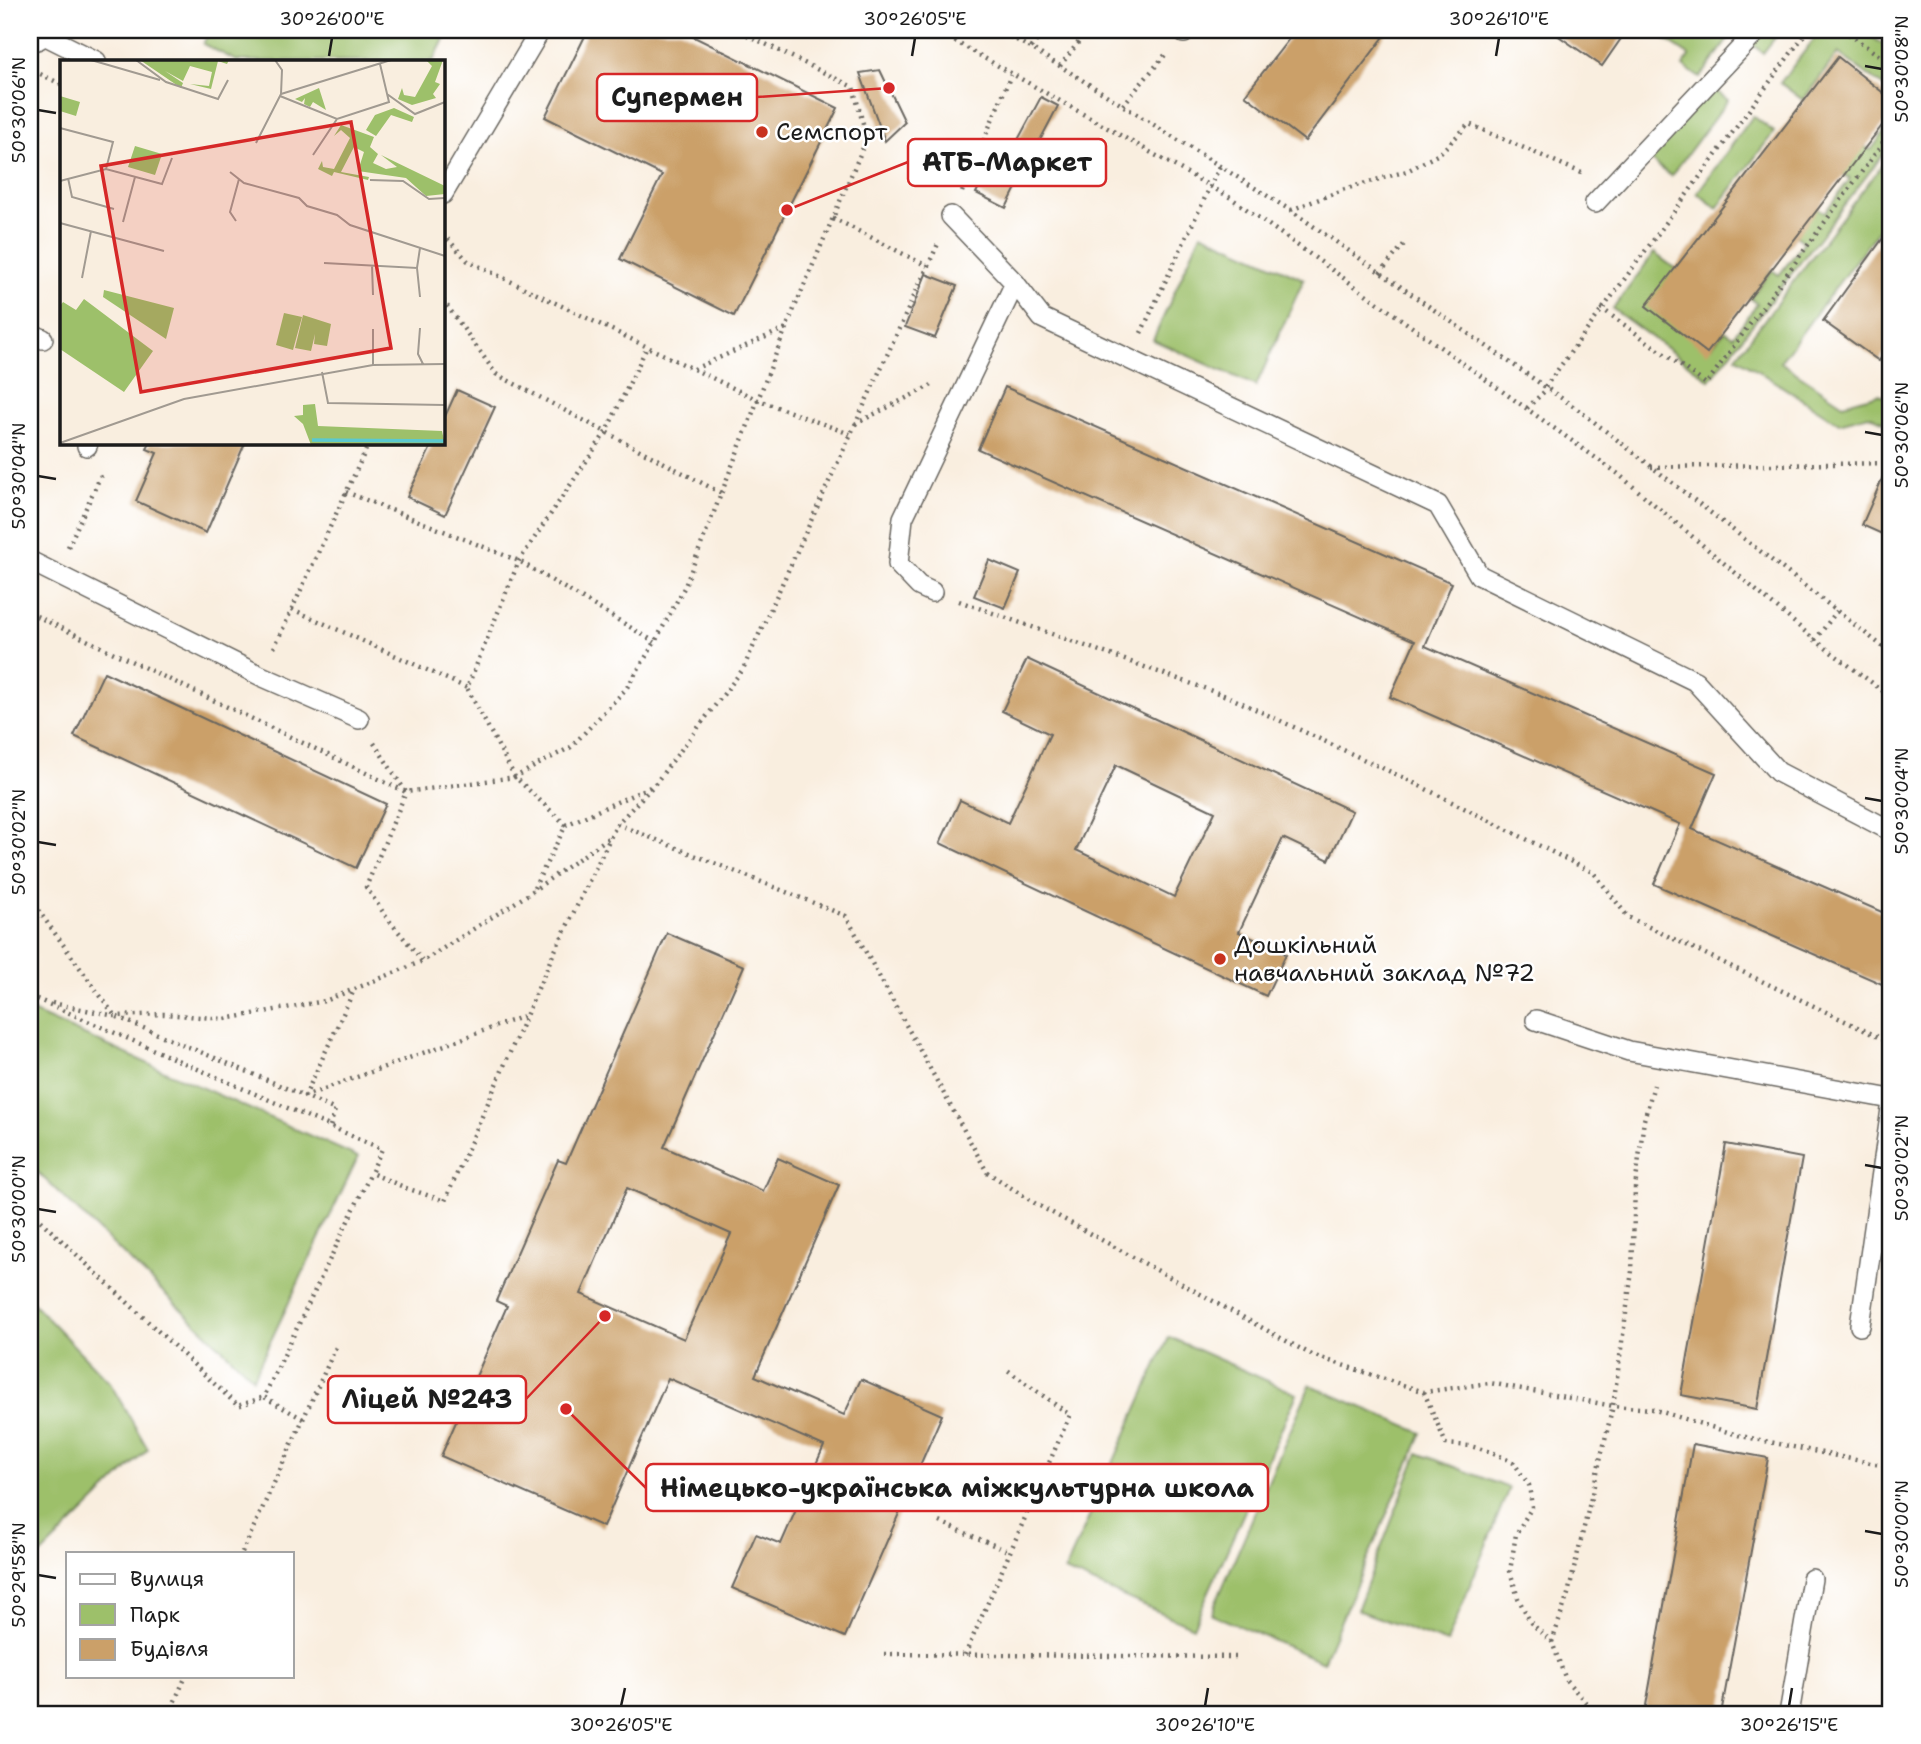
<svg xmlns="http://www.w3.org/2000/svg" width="1921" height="1744" font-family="'Shantell Sans',sans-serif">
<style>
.green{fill:#9dc06a;stroke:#5c6e43;stroke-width:2}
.building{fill:#cba069;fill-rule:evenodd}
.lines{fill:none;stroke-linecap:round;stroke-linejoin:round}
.lane-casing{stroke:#696660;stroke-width:22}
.street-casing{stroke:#696660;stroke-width:41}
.path{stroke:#696660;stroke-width:4.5;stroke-dasharray:2 5;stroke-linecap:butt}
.lane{stroke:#fff;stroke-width:19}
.street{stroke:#fff;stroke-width:38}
.ticks{fill:none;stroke:#1c1c1c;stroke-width:2.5}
.poi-dot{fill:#c8321e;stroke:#fff;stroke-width:2.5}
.labels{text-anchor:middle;stroke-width:5;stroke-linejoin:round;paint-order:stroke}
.poi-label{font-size:24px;fill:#1c1c1c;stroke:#fff;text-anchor:start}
.inset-river{fill:none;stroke:#5bc9cf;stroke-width:3.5}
.inset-road{fill:none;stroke:#a19a91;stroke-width:2}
.view{fill:#d62828;fill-opacity:0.15;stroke:#d62828;stroke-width:3.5}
.inset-edge{fill:none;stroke:#1c1c1c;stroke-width:3.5}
.leader{fill:none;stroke:#d62828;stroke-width:2.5}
.callout-dot{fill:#d62828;stroke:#fff;stroke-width:2.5}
.callout{fill:#fff;stroke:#d62828;stroke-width:2.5}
.callout-label{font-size:26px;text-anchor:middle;font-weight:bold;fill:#1c1c1c}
.neatline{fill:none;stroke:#1c1c1c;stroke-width:2.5}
.ticks-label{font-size:18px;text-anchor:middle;fill:#1c1c1c}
</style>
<rect width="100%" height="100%" fill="#fff"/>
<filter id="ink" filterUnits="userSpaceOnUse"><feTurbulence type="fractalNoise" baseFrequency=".0143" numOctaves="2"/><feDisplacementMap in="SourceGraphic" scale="14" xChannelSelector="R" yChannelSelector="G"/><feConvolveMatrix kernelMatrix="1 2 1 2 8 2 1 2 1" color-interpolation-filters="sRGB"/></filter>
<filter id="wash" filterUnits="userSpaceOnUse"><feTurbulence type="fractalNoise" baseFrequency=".00686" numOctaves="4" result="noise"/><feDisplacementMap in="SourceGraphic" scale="28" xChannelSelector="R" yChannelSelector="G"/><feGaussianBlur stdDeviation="1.57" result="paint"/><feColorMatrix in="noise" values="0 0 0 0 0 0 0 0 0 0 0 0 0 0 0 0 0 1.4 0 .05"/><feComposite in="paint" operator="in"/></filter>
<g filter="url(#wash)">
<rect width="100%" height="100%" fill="#f9eedf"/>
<g class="green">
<path d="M210,30h239l-16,31h-196l-34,-17z"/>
<path d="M1651,30h84l-35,48 -17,-12 7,-10z"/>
<path d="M1748,30h33l-18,23 -20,-16z"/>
<path d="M1821,30h42l28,21v41l-53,-39 -35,47 -23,-17z"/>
<path d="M1705,83l23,17 -57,76 -23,-18z"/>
<path d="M1753,116l21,16 -57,76 -20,-15z"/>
<path d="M1891,123v21l-181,236 -97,-71 41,-56 23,17 35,76 13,-15 8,5 24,-32 -7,-6 22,-28 7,5 25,-33 -9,-7 21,-28 9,5 25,-33 -8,-5 21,-28 8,4z"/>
<path d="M1891,153v60l-111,149 63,42 35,-10 13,5v26l-22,-10 -30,8 -103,-66z"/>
<path d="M1201,233l103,46 -48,107 -103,-46z"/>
<path d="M30,1011l328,146 -105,221 -223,-213z"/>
<path d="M30,1300l80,83 38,66 -118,116z"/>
<path d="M1169,1337l128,57 -104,233 -128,-56z"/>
<path d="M1310,1385l112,48 -99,229 -112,-48z"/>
<path d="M1418,1453l91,35 -62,155 -90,-33z"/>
</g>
<g id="blocks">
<g class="building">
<path d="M588,30h92l158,78 -104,208 -114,-57 42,-84 -117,-58z"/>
<path d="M1296,30h93l-84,111 -60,-46z"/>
<path d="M1550,30h77l-25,36z"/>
<path d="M1838,57l53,42v15l-184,239 -61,-47z"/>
<path d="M880,70l25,52 -20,19 -25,-68z"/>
<path d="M1041,97l17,9 -19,36 12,7 -16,31 -19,-10 8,-15 -11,-6z"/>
<path d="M989,167l30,15 -13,26 -30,-15z"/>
<path d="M1891,227v117l-12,17 -56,-40z"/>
<path d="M926,274l31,12 -22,52 -30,-11z"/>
<path d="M1005,387l447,196 -27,63 291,127 -24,56 199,87v72l-237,-104 26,-60 -290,-127 25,-56 -437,-192z"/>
<path d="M457,390l38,17 -50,108 -38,-18 26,-54h10v-22z"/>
<path d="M150,443h95l-39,90 -70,-32 21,-48 -10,-4z"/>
<path d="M1886,470l5,2v66l-29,-13z"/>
<path d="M989,560l31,13 -15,35 -31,-12z"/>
<path d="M1027,659l325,152 -23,49 -46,-22 -44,94 47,22 -20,42 -326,-153 20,-43 48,23 42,-89 -48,-23zM1116,765l99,47 -41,85 -98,-47z"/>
<path d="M104,672l282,132 -30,64 -282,-132z"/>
<path d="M667,933l77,33 -80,181 99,44 15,-33 61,27 -84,191 89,39 17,-36 81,36 -97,222 -113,-49 24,-54 25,10 43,-98 -156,-68 -65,149 -162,-71 66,-150 -11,-5 62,-141 8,3zM627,1188l104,46 -47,105 -103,-45z"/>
<path d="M1726,1144l76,14 -45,251 -76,-14z"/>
<path d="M1693,1444l75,14 -47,256h-59l-17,-3z"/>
</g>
</g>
</g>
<g filter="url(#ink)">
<use href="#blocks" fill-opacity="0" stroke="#696660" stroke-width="2"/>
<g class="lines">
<defs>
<g id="lane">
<path d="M34,30l62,31"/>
<path d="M1184,33l3,-3"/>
<path d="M443,194l94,-158"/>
<path d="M1595,203l163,-173"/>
<path d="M951,216l64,67 27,35 396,187 41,70 216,106 83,91 113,59"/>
<path d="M30,333l13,6"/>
<path d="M87,446l1,-3"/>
<path d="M30,561l231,115 98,43"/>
<path d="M932,592l-13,-6 -21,-22 5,-46 112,-235"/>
<path d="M1536,1020l93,31 262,48"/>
<path d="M1860,1326l31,-217"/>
<path d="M1789,1714l23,-135"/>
</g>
<path id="street" d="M30,30l4,1"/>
</defs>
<use href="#lane" class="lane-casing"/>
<use href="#street" class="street-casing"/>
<g class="path">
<path d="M929,30l20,8 282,160 386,275 198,167 76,57"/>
<path d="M998,30l33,18 259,162 290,201 311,242"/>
<path d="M1843,30l48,34"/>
<path d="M949,38l5,-8"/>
<path d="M1031,48l14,-18"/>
<path d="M1060,66l28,-36"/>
<path d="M34,71l27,13"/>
<path d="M1123,105l42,-50"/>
<path d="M962,192l49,-117"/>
<path d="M1291,210l54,-21 62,-18 32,-17 30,-30 115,50"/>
<path d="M833,218l94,48"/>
<path d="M443,234l25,27 290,139 92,34"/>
<path d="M1380,273l25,-30"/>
<path d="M443,300l53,74 225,119"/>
<path d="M1601,308l105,76 185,-252"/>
<path d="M1141,333l79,-167"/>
<path d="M694,369l92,-41 81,-190 -14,-51 -116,-57"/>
<path d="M1545,387l263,-357"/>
<path d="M1527,408l21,-20"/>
<path d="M855,424l79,-40"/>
<path d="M1651,467l240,-4"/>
<path d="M346,492l173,69 136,81"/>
<path d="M68,547l34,-74"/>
<path d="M959,601l270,96 177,82 188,94 34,44 263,126"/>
<path d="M292,609l175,79"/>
<path d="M30,613l376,179 109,-15 56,-30 55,-58 29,-47 30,-56 101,-258"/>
<path d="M1815,640l22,-29"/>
<path d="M274,648l95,-205"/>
<path d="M374,743l32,49 -40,95 21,31 36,43"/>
<path d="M617,824l229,92 141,256 49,32 276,151 112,37 66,-9 123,23 39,3 89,27 134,28 16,2"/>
<path d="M566,825l-51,-48 -48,-89 52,-127 87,-129 41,-85"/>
<path d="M534,888l32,-63 84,-38"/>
<path d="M30,899l85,117 190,80 222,-81"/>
<path d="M30,996l352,153 -11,24 35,15 39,13 105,-240 67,-137 37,-39 89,-116 195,-425"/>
<path d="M52,1003l63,13 49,-2 61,5 100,-18 98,-40 101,-64 87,-61"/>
<path d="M330,1126l5,-16 -30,-14 49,-106"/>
<path d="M30,1211l208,195 26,-9"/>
<path d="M1424,1392l22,52 24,2 22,6 22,11 15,22 3,22 -16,27 -6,37 8,27 13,25 21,19 14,38 30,34"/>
<path d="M303,1419l-39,-22 107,-224"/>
<path d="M940,1522l70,30"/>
<path d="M242,1553l94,-206"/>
<path d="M1552,1642l16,-48 45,-188 19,-135 3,-83 9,-68 10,-35"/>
<path d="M884,1654l354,3"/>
<path d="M965,1655l105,-240 -64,-46"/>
<path d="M169,1714l17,-38"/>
</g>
<use href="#lane" class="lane"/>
<use href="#street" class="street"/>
</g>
</g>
<path class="ticks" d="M329,56l3,-18M912,56l3,-18M1496,56l3,-18M1865,66l17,3M38,110l18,3M1865,432l17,3M38,476l18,3M1865,798l17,3M38,842l18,3M1865,1165l17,3M38,1209l18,3M1865,1531l17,3M38,1575l18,3M621,1706l4,-18M1205,1706l3,-18M1789,1706l3,-18"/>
<g class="poi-dot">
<circle cx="762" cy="132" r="7"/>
<circle cx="1220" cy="959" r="7"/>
</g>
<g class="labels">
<g class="poi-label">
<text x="776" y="140">Семспорт</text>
<text x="1234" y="953">Дошкільний<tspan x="1234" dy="28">навчальний заклад №72</tspan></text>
</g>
</g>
<g transform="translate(60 60)">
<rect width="385" height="385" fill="#f9eedf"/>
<path d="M80,0h89l-2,4 -9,-3 -7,28 -21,-5 19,2 3,-14 -22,-6 -7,15 -18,-10 18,12 -2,5zM366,0h17l-8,22 5,2 -7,10 3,4 -24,7 -14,-6 4,-11 2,7 11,2 17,-31zM259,28l7,22 -13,-8 -3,5 -6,-3 1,-6 -3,4 -7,-3zM0,36l20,6 -4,14 -16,-5zM334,48l20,9 -2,5 -21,-7 -15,21 -10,-6 9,-15zM281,65l33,12 -4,10 8,7 -5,9 13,6 11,-2 -16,-12 64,31v8l-19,2 -20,-18 -48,-7 6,-19 -10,-5 -13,25 28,5 -1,3 -34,-8 -2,4 -14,-7 4,-8 1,6 11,2 16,-31 -9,-8 -7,6zM75,86l27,8 -7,21 -27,-8zM44,230l70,18 -8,31 -63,-42zM24,239l69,52 -29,41 -64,-43v-43l3,-4 13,8zM224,253l18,4 -9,33 -17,-5zM243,255l28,9 -4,22 -13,-2 1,-10 -4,17 -16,-3zM255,344l3,22 124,5 3,14h-134l-8,-21 -9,-8 9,-1v-10z" fill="#9dc06a"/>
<path class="inset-river" d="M252,380l133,1"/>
<path class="inset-road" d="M31,0l69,20M76,0l30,22 52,17 10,-19M221,34l110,-34M327,34l28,20 30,-12M220,36l57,23 52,-17 -9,-38M0,68l53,14 -7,27M196,83l25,-49 1,-24 -7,-10M253,95l24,-36M170,112l14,11 55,15 8,8 30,9 13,10 95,31M8,118l4,19 42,12M310,120l33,1 26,18 16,-1M0,121l46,-12 56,15 10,-26M176,161l-6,-9 9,-33M63,162l12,-45M0,163l104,28M264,203l93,5 3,-20M312,205l1,30M357,208l3,29M22,218l9,-47M360,268l-2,26 5,10M313,269v36M262,312l6,31 117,2M0,383l124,-44 189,-34 72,-1"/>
<path class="view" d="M291,62l40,226 -250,44 -40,-226z"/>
<rect width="385" height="385" class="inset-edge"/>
</g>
<path class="leader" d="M889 88L757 97M787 210L908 162M605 1316L526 1399M566 1409L646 1488"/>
<g class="callout-dot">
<circle cx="889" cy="88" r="7"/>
<circle cx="787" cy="210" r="7"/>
<circle cx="605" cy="1316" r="7"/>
<circle cx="566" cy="1409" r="7"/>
</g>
<g class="callout">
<rect x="597" y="74" width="160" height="47" rx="7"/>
<rect x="908" y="139" width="198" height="47" rx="7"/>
<rect x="328" y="1376" width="198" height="47" rx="7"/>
<rect x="646" y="1464" width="622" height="47" rx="7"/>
</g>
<g class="callout-label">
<text x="677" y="106">Супермен</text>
<text x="1007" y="171">АТБ-Маркет</text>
<text x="427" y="1408">Ліцей №243</text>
<text x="957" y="1497">Німецько-українська міжкультурна школа</text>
</g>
<rect width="1921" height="1744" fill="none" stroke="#fff" stroke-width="77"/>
<rect x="66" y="1552" width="228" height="126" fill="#ffffff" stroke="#a4a4a4" stroke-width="2"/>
<rect x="80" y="1574" width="35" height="10" fill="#ffffff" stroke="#a4a4a4" stroke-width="2"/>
<text x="130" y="1586" font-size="21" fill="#1c1c1c">Вулиця</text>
<rect x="80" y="1604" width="35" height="21" fill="#9dc06a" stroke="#a4a4a4" stroke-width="2"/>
<text x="130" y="1622" font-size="21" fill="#1c1c1c">Парк</text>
<rect x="80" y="1639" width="35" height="21" fill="#cba069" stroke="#a4a4a4" stroke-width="2"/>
<text x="130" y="1656" font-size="21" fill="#1c1c1c">Будівля</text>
<rect x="38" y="38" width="1844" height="1668" class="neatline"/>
<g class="ticks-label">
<text x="332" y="25">30°26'00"E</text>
<text x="915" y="25">30°26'05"E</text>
<text x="1499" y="25">30°26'10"E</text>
<text transform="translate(1902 69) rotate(-90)" y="6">50°30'08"N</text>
<text transform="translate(19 110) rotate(-90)" y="6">50°30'06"N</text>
<text transform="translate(1902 435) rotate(-90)" y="6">50°30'06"N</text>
<text transform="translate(19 476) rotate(-90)" y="6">50°30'04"N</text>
<text transform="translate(1902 801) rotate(-90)" y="6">50°30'04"N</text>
<text transform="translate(19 842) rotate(-90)" y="6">50°30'02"N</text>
<text transform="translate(1902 1168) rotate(-90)" y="6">50°30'02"N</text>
<text transform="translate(19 1209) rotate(-90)" y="6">50°30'00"N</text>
<text transform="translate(1902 1534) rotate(-90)" y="6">50°30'00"N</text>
<text transform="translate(19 1575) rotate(-90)" y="6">50°29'58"N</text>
<text x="621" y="1731">30°26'05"E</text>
<text x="1205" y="1731">30°26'10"E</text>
<text x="1789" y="1731">30°26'15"E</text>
</g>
</svg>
